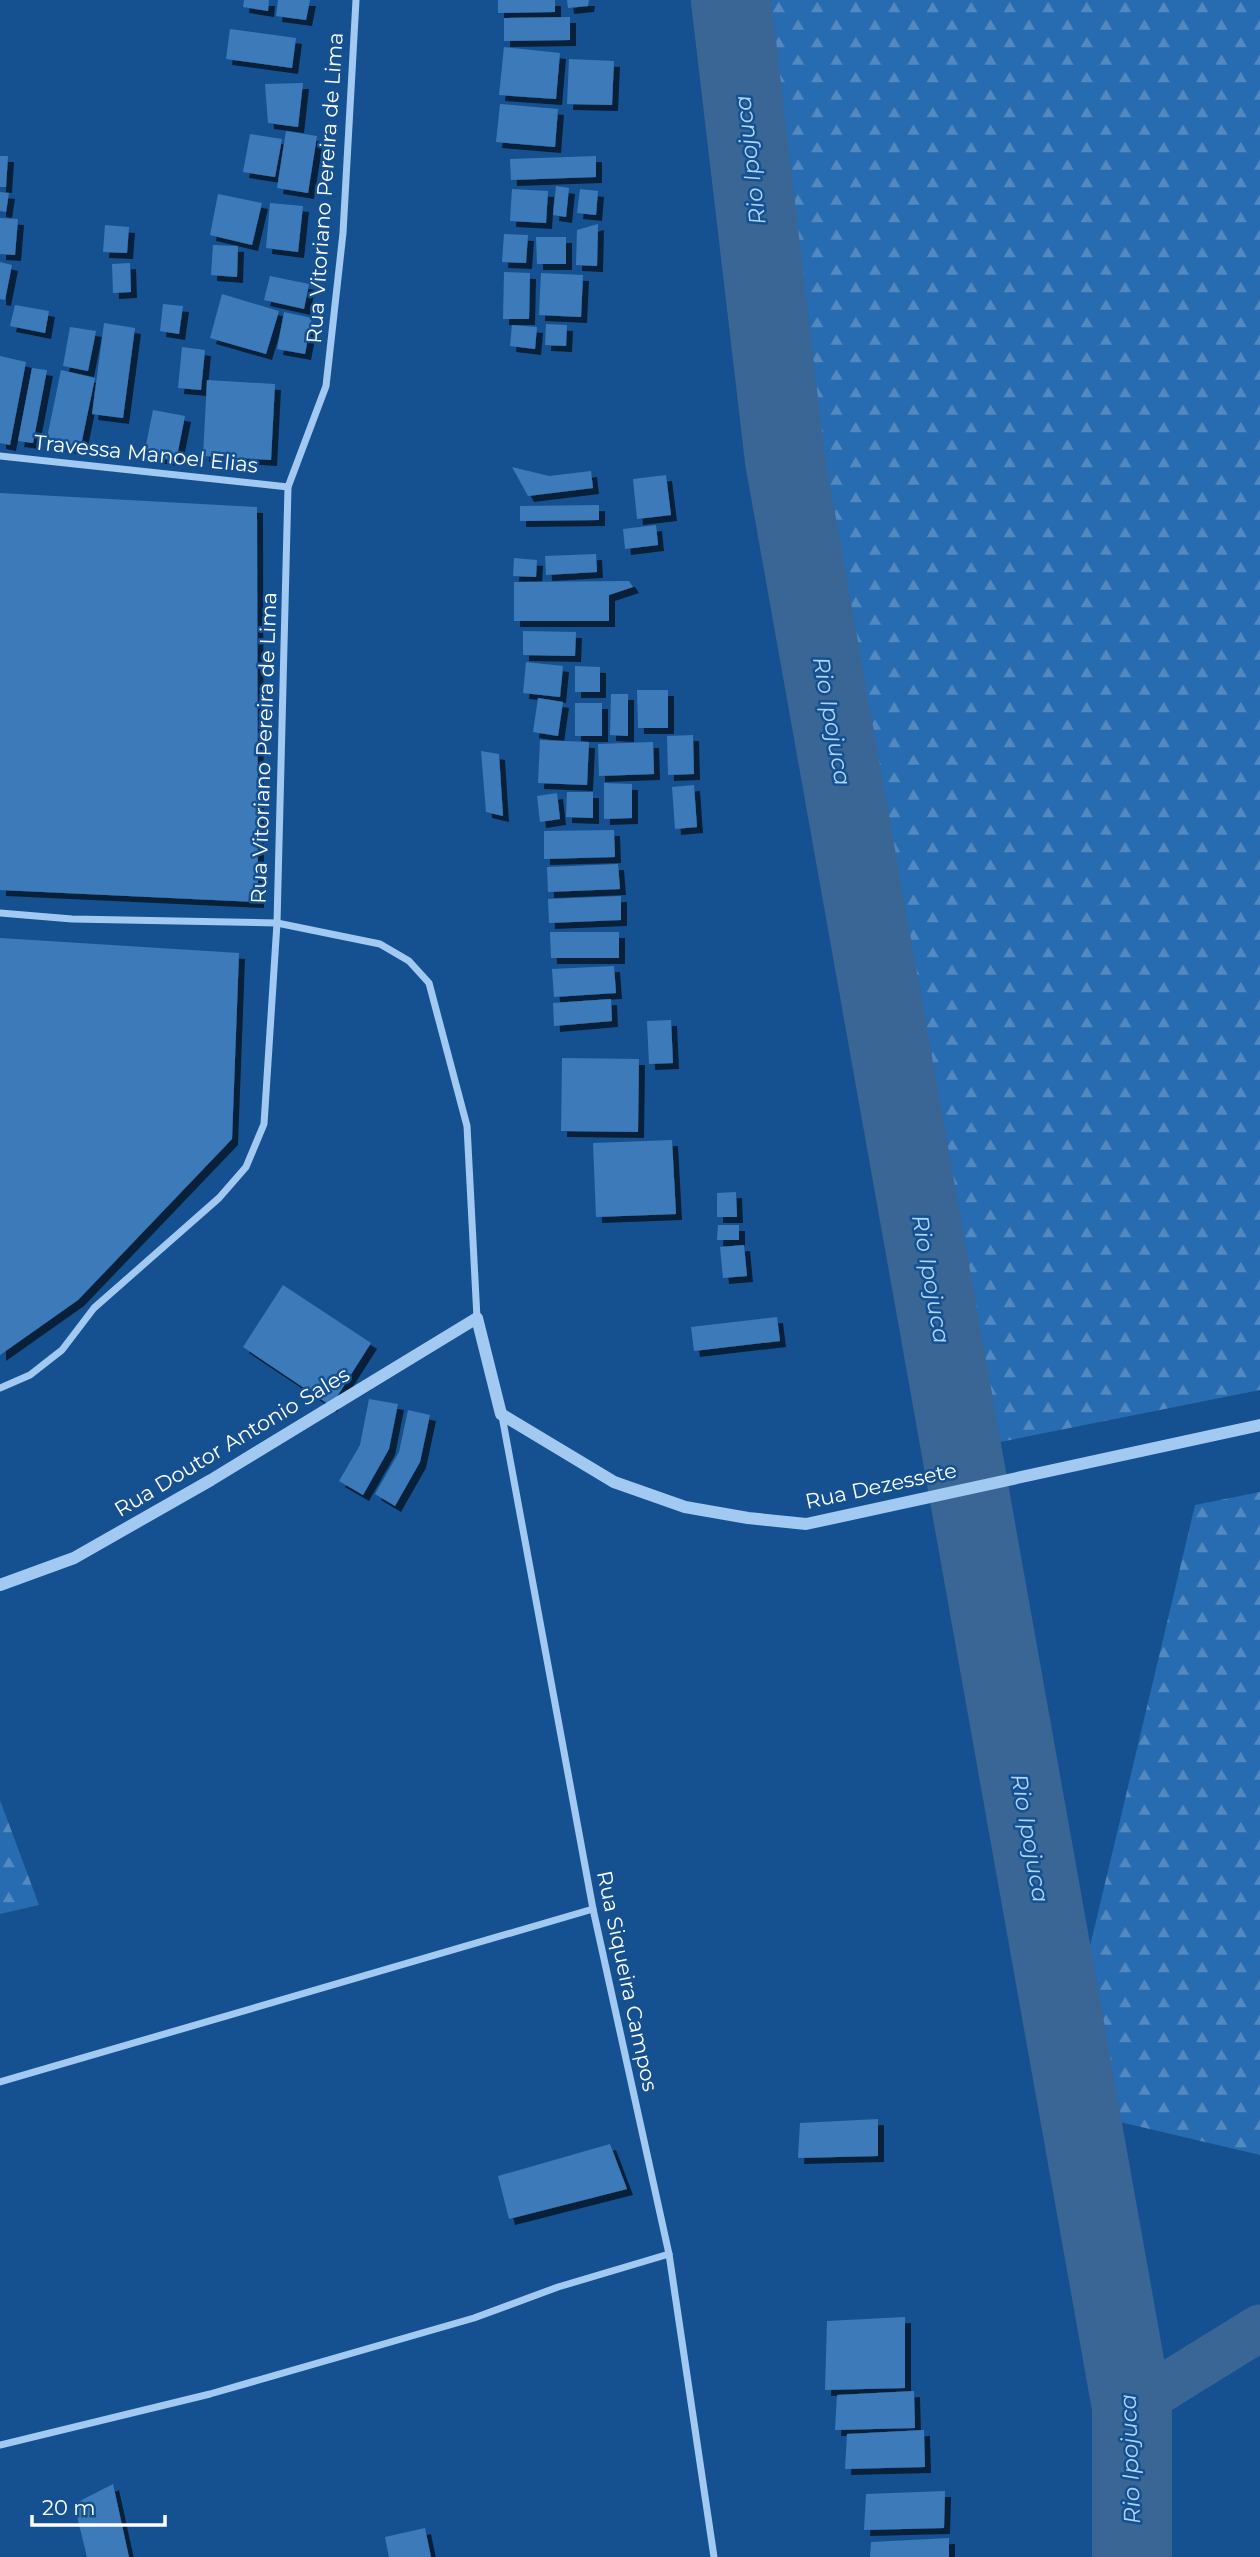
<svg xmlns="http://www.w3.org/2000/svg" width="1260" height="2557" font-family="Montserrat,sans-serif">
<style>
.forest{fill:url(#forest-firs)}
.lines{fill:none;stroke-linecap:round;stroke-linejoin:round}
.canal{stroke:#3a6695;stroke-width:47}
.river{stroke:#3a6695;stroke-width:80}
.building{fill:#3d7ab9;filter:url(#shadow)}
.minor{stroke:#a2c9f1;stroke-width:7}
.tertiary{stroke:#a2c9f1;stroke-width:12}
.labels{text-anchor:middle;stroke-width:5;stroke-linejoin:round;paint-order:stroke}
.street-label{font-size:21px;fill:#fff;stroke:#155191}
.water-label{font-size:23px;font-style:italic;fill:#aed3f8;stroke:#155191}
</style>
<defs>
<pattern id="forest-firs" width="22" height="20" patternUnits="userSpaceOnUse" patternTransform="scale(1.75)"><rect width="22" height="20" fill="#276bb0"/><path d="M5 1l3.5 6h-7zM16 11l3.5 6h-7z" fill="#5289c0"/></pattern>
<filter id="shadow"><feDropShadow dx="6" dy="6" stdDeviation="0" flood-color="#0009"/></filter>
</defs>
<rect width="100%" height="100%" fill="#155191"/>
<g class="forest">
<path d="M757,0h503v1390l-260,52 -43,-16 -94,-529z"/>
<path d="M1260,1492v663l-208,-49 143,-601z"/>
<path d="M0,1800l39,105 -39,9z"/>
</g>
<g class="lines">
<path class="canal" d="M1132,2407l128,-79"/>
<path class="river" d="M731,0l54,460 347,1947v150"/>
</g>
<g class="building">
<path d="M244,0h25l-1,11 -25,-4z"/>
<path d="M278,0h32l-4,20 -30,-4z"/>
<path d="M498,0h57v12l-57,1z"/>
<path d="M567,0h22l-1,6 -20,2z"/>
<path d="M570,17v23l-66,1v-23z"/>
<path d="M230,29l66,9 -4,30 -66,-9z"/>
<path d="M504,47l56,6 -4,46 -57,-4z"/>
<path d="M569,59l45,2 -2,44 -45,-1z"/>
<path d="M303,83l-5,44 -30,-4 -3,-39z"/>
<path d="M500,104l58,5 -3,38 -59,-5z"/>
<path d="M286,131l31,5 -9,57 -31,-5z"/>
<path d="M250,134l32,5 -7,38 -32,-5z"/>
<path d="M0,156h8l-2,31h-6z"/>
<path d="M596,156v21l-85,3 -1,-21z"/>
<path d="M556,186l13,2 -3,29 -13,-2z"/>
<path d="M512,189l36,2 -2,32 -36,-2z"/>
<path d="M580,189l18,2 -2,24 -19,-2z"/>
<path d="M0,192l9,1 -3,19 -6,-1z"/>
<path d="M218,194l44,9 -10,42 -42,-10z"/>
<path d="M270,203l33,3 -5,46 -32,-4z"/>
<path d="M0,218l18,1 -3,36 -15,-1z"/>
<path d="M598,224l-1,42 -21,-1 1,-35z"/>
<path d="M105,225l24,2 -2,26 -24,-1z"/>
<path d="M504,234l24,1 -2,28 -24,-1z"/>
<path d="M536,237h30v27h-29z"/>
<path d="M213,245l25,1 -1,31 -26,-2z"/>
<path d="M0,262l12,3 -7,35 -5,-1z"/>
<path d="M130,263l1,29 -18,1 -1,-29z"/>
<path d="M504,272l26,1 -1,46h-26z"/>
<path d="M541,273l42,2 -2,42 -42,-2z"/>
<path d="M270,276l39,8 -5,25 -40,-9z"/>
<path d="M222,294l57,17 -13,43 -56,-16z"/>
<path d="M163,304l20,2 -4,28 -19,-3z"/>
<path d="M15,305l34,6 -4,22 -35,-7z"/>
<path d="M284,312l28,6 -7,36 -28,-5z"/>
<path d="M104,323l31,5 -12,90 -31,-4z"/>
<path d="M546,324l21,1 -1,21 -21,-1z"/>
<path d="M512,325l25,2 -2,22 -25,-3z"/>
<path d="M70,327l26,4 -8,40 -25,-5z"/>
<path d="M182,347l23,3 -4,40 -23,-2z"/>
<path d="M0,356l26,6 -16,83 -10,-2z"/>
<path d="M32,368l15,2 -14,73 -15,-2z"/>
<path d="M61,370l34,8 -15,72 -34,-7z"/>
<path d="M207,380l68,4 -4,76 -68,-4z"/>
<path d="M153,410l32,6 -9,45 -32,-6z"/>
<path d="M512,467l37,9 42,-5 2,17 -65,8z"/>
<path d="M666,475l5,40 -34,4 -4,-40z"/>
<path d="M0,493l257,14 1,395 -258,-12z"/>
<path d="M599,505v15l-79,1v-15z"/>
<path d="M656,525l2,20 -33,4 -2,-20z"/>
<path d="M596,554l1,18 -51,3 -1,-19z"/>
<path d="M514,558l23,2 -1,17 -23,-1z"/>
<path d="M629,581l4,6 -24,8v26h-95v-39z"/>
<path d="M523,631l53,1 -1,24 -52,-1z"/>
<path d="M526,662l37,4 -3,31 -37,-4z"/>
<path d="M575,666l25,1v25h-25z"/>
<path d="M637,690h31v38h-30z"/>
<path d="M611,694h17v42l-18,-1z"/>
<path d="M538,698l25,4 -5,34 -25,-4z"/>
<rect x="575" y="703" width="27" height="33"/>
<path d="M693,735l1,39 -26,1 -1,-39z"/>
<path d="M540,740l49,2 -2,43 -49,-2z"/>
<path d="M653,742l1,32 -55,2 -1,-32z"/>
<path d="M481,751l18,3 4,62 -17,-4z"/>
<path d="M604,783l28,1v34l-28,1z"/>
<path d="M694,785l3,42 -22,2 -3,-42z"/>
<path d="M567,792h26v26l-27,-1z"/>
<path d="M557,793l3,26 -20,3 -3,-26z"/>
<path d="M614,830l1,27 -71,2v-28z"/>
<path d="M618,864l2,25 -72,3 -1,-25z"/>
<path d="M621,896v24l-72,3 -1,-24z"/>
<path d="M550,932h69v26h-68z"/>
<path d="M0,938l239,15 -7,186 -154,161 -78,55z"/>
<path d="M614,966l2,27 -62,4 -2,-28z"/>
<path d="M611,999l1,22 -58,5 -1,-23z"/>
<path d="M671,1020l2,43 -24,1 -2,-43z"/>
<path d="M562,1058l77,1 -1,73 -77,-1z"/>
<path d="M672,1140l4,74 -80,3 -3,-74z"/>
<path d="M736,1192l1,25h-20v-24z"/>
<path d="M718,1225h21v15h-22z"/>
<path d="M744,1245l3,31 -24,2 -3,-31z"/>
<path d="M283,1285l88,58 -40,63 -88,-59z"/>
<path d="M777,1317l3,24 -86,10 -3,-24z"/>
<path d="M369,1399l29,5 -9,45 -26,46 -24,-14 21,-36z"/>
<path d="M408,1410l22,5 -10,47 -25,44 -20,-12 24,-42z"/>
<path d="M878,2119v37l-80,2 2,-35z"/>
<path d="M610,2144l17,45 -118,30 -11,-43z"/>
<path d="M905,2317v71l-80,2 2,-69z"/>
<path d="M914,2391l1,37 -80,2 2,-35z"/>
<path d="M924,2430l1,37 -80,2 2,-35z"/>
<path d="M113,2484l16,73h-42l-13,-53z"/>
<path d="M945,2491l-1,37 -80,2 2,-36z"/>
<path d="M425,2528l6,29h-42l-4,-20z"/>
<path d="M949,2538v19h-79l1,-15z"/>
</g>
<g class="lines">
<g class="minor">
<path d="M0,456l288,31"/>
<path d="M0,913l72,6 205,4 103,21 29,17 20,22 38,143 10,192"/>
<path d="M0,1388l30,-13 32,-25 32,-42 125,-110 27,-31 18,-43 13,-201 11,-436 38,-101 17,-153 13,-233"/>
<path d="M502,1416l91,493 76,345 45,303"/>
<path d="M0,2082l593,-173"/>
<path d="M0,2445l210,-51 264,-76 84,-31 111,-33"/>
</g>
<path class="tertiary" d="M0,1585l74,-27 137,-78 266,-162 24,96 113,68 71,25 63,11 58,6 454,-99"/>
</g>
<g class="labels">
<g class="street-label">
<text transform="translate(325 188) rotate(-86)" y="7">Rua Vitoriano Pereira de Lima</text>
<text transform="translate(146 454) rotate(6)" y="7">Travessa Manoel Elias</text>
<text transform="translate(264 748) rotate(-88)" y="7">Rua Vitoriano Pereira de Lima</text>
<text transform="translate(232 1442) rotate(-31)" y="7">Rua Doutor Antonio Sales</text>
<text transform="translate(881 1486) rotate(-12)" y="7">Rua Dezessete</text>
<text transform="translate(627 1981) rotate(78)" y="7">Rua Siqueira Campos</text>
</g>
<g class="water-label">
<text transform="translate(750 160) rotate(-97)" y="8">Rio Ipojuca</text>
<text transform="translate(832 721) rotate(80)" y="8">Rio Ipojuca</text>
<text transform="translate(931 1279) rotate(80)" y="8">Rio Ipojuca</text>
<text transform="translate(1030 1838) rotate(80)" y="8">Rio Ipojuca</text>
<text transform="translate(1130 2459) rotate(-92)" y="8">Rio Ipojuca</text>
</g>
</g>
<path d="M32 2515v10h133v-10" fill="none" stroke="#ffffff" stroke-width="3.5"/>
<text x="42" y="2515" font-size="21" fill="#ffffff" stroke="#155191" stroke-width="5" paint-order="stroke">20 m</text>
</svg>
